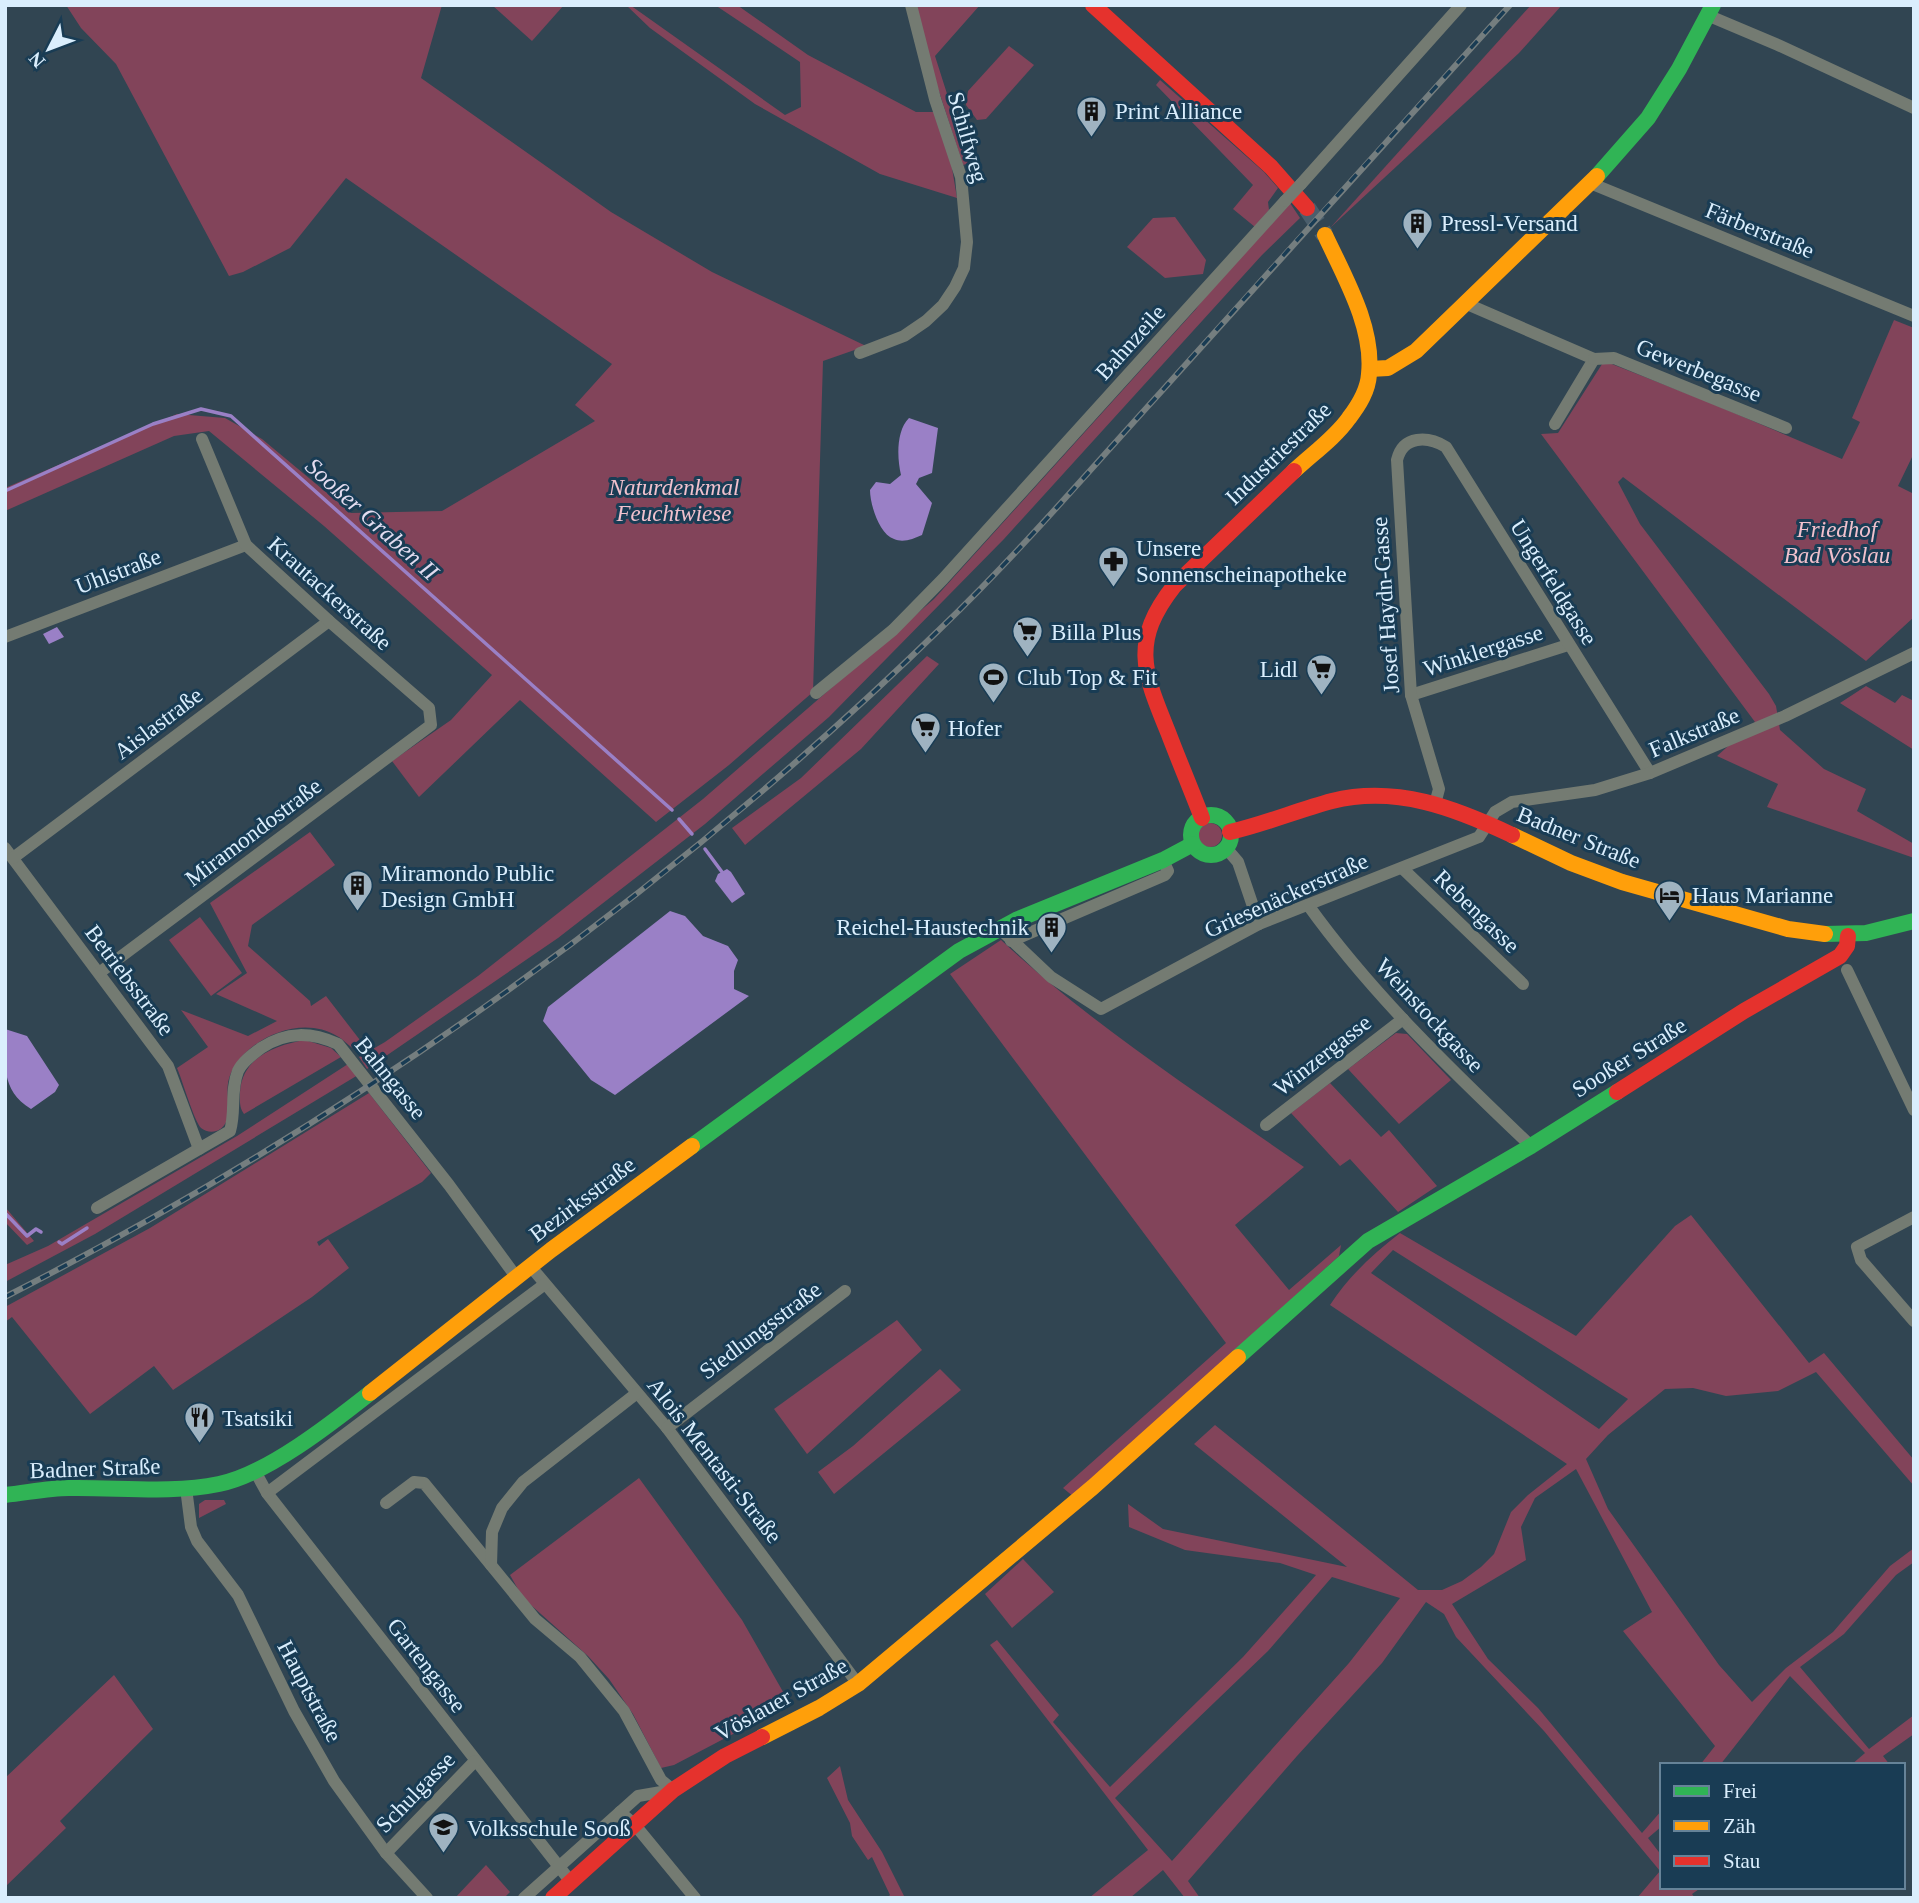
<svg xmlns="http://www.w3.org/2000/svg" width="1919" height="1903" font-family="Georgia,serif">
<style>
.green{fill:#82445a;fill-rule:evenodd}
.water{fill:#9a80c6}
.lines{fill:none;stroke-linecap:round;stroke-linejoin:round}
.stream{stroke:#9a80c6;stroke-width:3.5}
.primary-tunnel{stroke:#4a5e6c;stroke-width:18;stroke-dasharray:18 9;stroke-linecap:butt}
.street{stroke:#747b72;stroke-width:12}
.fast{stroke:#30b455;stroke-width:16}
.slow{stroke:#ff9f0a;stroke-width:16}
.jam{stroke:#e5322d;stroke-width:16}
.rail-casing{stroke:#757e7f;stroke-width:6}
.rail{stroke:#193c54;stroke-width:3.5;stroke-dasharray:10;stroke-linecap:butt}
.street-bridge{stroke:#747b72;stroke-width:12}
.labels{text-anchor:middle;stroke-width:6;stroke-linejoin:round;paint-order:stroke}
.poi-label{font-size:23px;fill:#daeefd;stroke:#193c54;text-anchor:start}
.street-label{font-size:23px;fill:#daeefd;stroke:#193c54}
.park-label{font-size:23px;font-style:italic;fill:#f1c1cd;stroke:#193c54}
.water-label{font-size:24px;font-style:italic;fill:#e3dcf0;stroke:#193c54}
</style>
<rect width="100%" height="100%" fill="#314552"/>
<g class="green">
<path d="M66,5h376l-21,73 190,134 101,60 154,74 -43,15 -10,331 -84,73 -73,57 -136,-122 -101,97 -27,-36 59,-41 41,-45 -168,-149 -115,-95 -35,5 -169,75v-23l172,-74 48,4 37,21 89,74 91,-2 153,-90 -20,-16 37,-41 -266,-186 -56,70 -47,24 -14,4 -113,-212 -35,-36z"/>
<path d="M492,5h72l-32,36z"/>
<path d="M626,5h4l155,110 16,-8 -1,-45 -85,-57h22l71,50 108,57h19l13,32 9,54 -77,-24 -125,-70 -105,-76z"/>
<path d="M915,5h65l-45,51 34,107 -6,2 -45,-138z"/>
<path d="M1531,5h31l-43,48 -189,175z"/>
<path d="M1009,46l25,19 -48,54 -9,1 -11,-15 2,-14z"/>
<path d="M1160,80l104,92 14,16 -10,14 1,8 -14,17 -22,-18 20,-24 -97,-100z"/>
<path d="M1290,203l10,15 -38,37 -258,284 -175,178 -124,107 -147,114 -191,131 -8,-12 26,-15 93,-66 225,-177 231,-200 262,-290 15,-21z"/>
<path d="M1175,217l31,43 -3,14 -38,4 -38,-31 26,-29z"/>
<path d="M1894,320l20,8v125l-16,33 16,8v123l-48,44 -243,-184 -5,5 22,42 129,170 7,12 4,24 44,39 42,20 -9,22 57,33v14l-147,-51 11,-23 -61,-28 38,-34 -214,-288 17,-1 46,-72 102,40 136,58 18,-37 -8,-4z"/>
<path d="M927,656l12,8 -78,85 -116,96 -13,-17 69,-50z"/>
<path d="M1866,686l29,17 7,-8 12,6v49l-74,-47z"/>
<circle cx="1210" cy="835" r="12"/>
<path d="M310,832l25,33 -83,60 -4,21 62,55 1,5 15,-10 37,48 -9,5c-6,-4 -11,-10 -17,-13 -35,-22 -89,1 -106,37 -8,17 1,32 -4,47 -2,5 -6,10 -11,11 -5,2 -11,0 -15,-3 -7,-7 -19,-49 -24,-60l31,-21 -27,-37 67,26 29,-15 -61,-27 31,-21 -37,-70z"/>
<path d="M200,917l42,56 -31,23 -42,-56z"/>
<path d="M1001,940c92,86 200,155 303,227l-69,58 54,65 52,-45 -2,11 -265,241 -11,-9 163,-145 -276,-369z"/>
<path d="M1396,1033l11,1 44,46 -52,44 -51,-55z"/>
<path d="M305,1040l26,8 10,9 -97,57c-5,-7 -4,-13 -4,-22 2,-35 36,-47 65,-52z"/>
<path d="M348,1064l10,11 -263,159 -90,48v-17l43,-19 189,-110z"/>
<path d="M1330,1083l51,54 8,-7 48,56 -39,26 -48,-53 -10,7 -49,-53z"/>
<path d="M369,1093l62,80 -9,9 -105,60 2,4 9,-7 21,29 -37,29 -139,93 -19,-24 -64,48 -78,-97 -7,5v-15l145,-79z"/>
<path d="M5,1207l29,34 -7,4 -22,-23z"/>
<path d="M1691,1215l118,148 15,-10 90,107v26l-98,-114 -38,19 -52,5 -33,-8 -28,1 -57,46 -22,24 22,50 111,156 33,37 34,-34 47,-36 57,-66 24,-18v14l-18,13 -52,59 -44,33 69,82 45,-34v19l-31,22 7,9h-39l14,-12 -75,-77 -70,89h-20l15,-19 -92,-115 29,-19 -76,-143 -41,29 -14,29 5,33 -74,44 36,55 50,49 104,125 20,-23v16l-14,12 14,18v31h40l-10,7 3,4h-58l23,-27 -116,-140 -88,-94 -12,-23 -18,-12 -44,61 -85,93 -109,125 12,17h-15l-22,-28 -33,28h-41l59,-48 -158,-205 7,-5 62,75 -6,7 57,65 133,-130 73,-82 -36,-12 -95,-13 -56,-23 -1,-23 35,25 184,38 -153,-123 21,-19 203,165h24l20,-9 19,-14 13,-13 17,-42 17,-17 39,-31 -237,-159c19,-29 42,-50 70,-72l176,103 99,-110zM1393,1250l235,149 -29,30 -228,-156zM1332,1577l68,21 -51,65 -177,198 -57,-63 153,-147z"/>
<path d="M897,1320l25,30 -115,104 -33,-45z"/>
<path d="M940,1369l21,21 -127,104 -16,-22 35,-26z"/>
<path d="M639,1478l103,142 48,84 -116,61 -13,3 -28,-54 -24,-35 -21,-23 -65,-58 -13,-23z"/>
<path d="M205,1500h19l2,4 -27,14v-14z"/>
<path d="M1023,1559l31,33 -42,36 -27,-34z"/>
<path d="M114,1675l39,54 -93,92 6,7 -61,59v-109z"/>
<path d="M840,1766l8,34 34,52 23,46h-18l3,-3 -18,-38 -4,3 -16,-24 -2,-13 -23,-45z"/>
<path d="M486,1865l24,27 -6,6h-49z"/>
</g>
<g class="water">
<path d="M909,418l29,10 -6,45 -13,5 -3,6 16,19 -10,32c-9,4 -19,8 -28,4 -15,-5 -24,-35 -24,-49l6,-8 14,2 11,-9c-4,-17 -5,-44 8,-57z"/>
<path d="M57,627l7,10 -15,7 -6,-10z"/>
<path d="M727,869l4,3 14,22 -13,9 -17,-22 3,-7z"/>
<path d="M670,911l15,5 18,20 25,10 10,14 -4,11v18l15,7 -134,99 -24,-15 -48,-59 5,-14z"/>
<path d="M5,1029l22,7 32,49 -4,7 -24,17c-31,-19 -26,-47 -26,-80z"/>
</g>
<g class="lines">
<g class="stream">
<path d="M5,491l148,-67 48,-15 30,7 441,394"/>
<path d="M679,819l13,15"/>
<path d="M705,849l17,23"/>
<path d="M5,1213l22,23 9,-7 5,3"/>
<path d="M59,1242l3,2 25,-16"/>
</g>
<path class="primary-tunnel" d="M1307,208l18,27"/>
<g class="street">
<path d="M1707,15l71,30 136,63"/>
<path d="M1590,183l324,133"/>
<path d="M1301,184l160,-179"/>
<path d="M1467,304l127,55 -39,65"/>
<path d="M860,353l44,-17 22,-15 17,-16 12,-18 9,-19 3,-26 -6,-65 -26,-78 -24,-94"/>
<path d="M1594,359l20,-1 172,70"/>
<path d="M5,637l241,-92"/>
<path d="M816,693l77,-63 50,-51 342,-378"/>
<path d="M1411,695l157,-50"/>
<path d="M1435,804l4,-15 -28,-94 -14,-235c6,-25 31,-24 49,-13l204,326"/>
<path d="M5,848l163,218 31,83"/>
<path d="M1226,848l12,14 21,62"/>
<path d="M13,858l316,-237"/>
<path d="M1402,868l121,116"/>
<path d="M1308,905c64,89 144,166 223,241"/>
<path d="M999,928l52,49 50,32 158,-85 220,-87 16,-25 17,-10 83,-12 55,-17 135,-57 129,-63"/>
<path d="M1011,941l154,-66 3,-4 -5,-11"/>
<path d="M1847,970l67,140"/>
<path d="M99,973l332,-248 -2,-17 -100,-87 -83,-76 -44,-106"/>
<path d="M1266,1125l137,-106"/>
<path d="M97,1208l133,-77c6,-20 0,-40 8,-60 4,-9 15,-17 23,-23 26,-17 50,-16 77,-4l111,141 68,93"/>
<path d="M1914,1217l-57,30 4,13 53,61"/>
<path d="M531,1267l136,161 191,256"/>
<path d="M667,1428l178,-137"/>
<path d="M255,1471l12,22 304,389"/>
<path d="M186,1488l5,39 6,14 41,54 56,116 40,70 52,72 41,45"/>
<path d="M267,1493l278,-209"/>
<path d="M386,1503l28,-21 10,1 111,136 45,38 44,54 37,69 12,10"/>
<path d="M491,1565l1,-33 10,-24 21,-26 114,-89"/>
<path d="M620,1812l15,13 60,73"/>
<path d="M386,1853l89,-92"/>
<path d="M524,1898l114,-102 35,-6"/>
</g>
<g class="fast">
<path d="M1597,176l51,-58 31,-49 34,-64"/>
<circle cx="1211" cy="835" r="20"/>
<path d="M1825,934l41,-1 48,-12"/>
<path d="M692,1146l267,-195 57,-31 147,-60 30,-16"/>
<path d="M1238,1357l130,-116 163,-95 86,-54"/>
<path d="M5,1495c21,-2 43,-7 64,-7 49,-1 102,6 150,-4 47,-9 113,-61 151,-91"/>
</g>
<g class="slow">
<path d="M1370,369l18,-1 28,-17 181,-175"/>
<path d="M1294,471c18,-17 41,-33 55,-53 10,-13 19,-27 20,-44 5,-47 -25,-98 -44,-139"/>
<path d="M1512,835l59,28 51,19 166,47 37,5"/>
<path d="M370,1393l181,-143 141,-104"/>
<path d="M762,1737l57,-29 39,-24 235,-197 145,-130"/>
</g>
<g class="jam">
<path d="M1093,5l178,162 36,41"/>
<path d="M1202,818c-11,-29 -23,-57 -34,-86 -24,-59 -38,-90 6,-146l120,-115"/>
<path d="M1230,832c35,-8 68,-22 102,-31 64,-16 123,7 180,34"/>
<path d="M1617,1092l127,-81 96,-55 7,-10 1,-10"/>
<path d="M553,1898l120,-108 52,-34 37,-19"/>
</g>
<defs>
<path id="rail" d="M5,1297c341,-174 662,-402 936,-669 77,-74 147,-156 219,-235 116,-130 233,-259 350,-388"/>
</defs>
<use href="#rail" class="rail-casing"/>
<use href="#rail" class="rail"/>
<path class="street-bridge" d="M1285,201l16,-17"/>
</g>
<defs>
<symbol id="building-pin" viewBox="-11 -11 22 30"><path d="M0 17L-7.5 6A9.5 9.5 0 1 1 7.5 6Z" fill="#9fb3c1" stroke="#193c54"/><path d="M-4-6H4V6H1V3H-1V6H-4ZM-2.5-4.3h1.7v1.8h-1.7ZM.8-4.3h1.7v1.8H.8ZM-2.5-1h1.7V.8h-1.7ZM.8-1h1.7V.8H.8Z" fill="#111"/></symbol>
<symbol id="pharmacy-pin" viewBox="-11 -11 22 30"><path d="M0 17L-7.5 6A9.5 9.5 0 1 1 7.5 6Z" fill="#9fb3c1" stroke="#193c54"/><path d="M-2-6h4v4h4v4h-4v4h-4v-4h-4v-4h4Z" fill="#111"/></symbol>
<symbol id="supermarket-pin" viewBox="-11 -11 22 30"><path d="M0 17L-7.5 6A9.5 9.5 0 1 1 7.5 6Z" fill="#9fb3c1" stroke="#193c54"/><path d="M-6-5.5h2.5l.6 2H6L4.5 2H-2.5L-4.4-4H-6ZM-1.5 3.2a1.3 1.3 0 1 0 .1 0ZM3 3.2a1.3 1.3 0 1 0 .1 0Z" fill="#111"/></symbol>
<symbol id="stadium-pin" viewBox="-11 -11 22 30"><path d="M0 17L-7.5 6A9.5 9.5 0 1 1 7.5 6Z" fill="#9fb3c1" stroke="#193c54"/><path d="M0-5a6.5 5 0 1 0 0 10a6.5 5 0 1 0 0-10ZM-3.5-1.8h7v3.6h-7Z" fill="#111"/></symbol>
<symbol id="hotel-pin" viewBox="-11 -11 22 30"><path d="M0 17L-7.5 6A9.5 9.5 0 1 1 7.5 6Z" fill="#9fb3c1" stroke="#193c54"/><path d="M-6-4.5h1.5V1H6V5H4.5V3h-9V5H-6ZM-4 0a1.8 1.8 0 1 1 3.6 0ZM.5 0V-2.5h3Q6-2.5 6 0Z" fill="#111"/></symbol>
<symbol id="restaurant-pin" viewBox="-11 -11 22 30"><path d="M0 17L-7.5 6A9.5 9.5 0 1 1 7.5 6Z" fill="#9fb3c1" stroke="#193c54"/><path d="M-5-6h1v4h1v-4h1v4h1v-4h1v5L-1.5 .5V6h-2V.5L-5-1ZM5-6V6H3V1.5H1.5Q1.5-4 5-6Z" fill="#111"/></symbol>
<symbol id="school-pin" viewBox="-11 -11 22 30"><path d="M0 17L-7.5 6A9.5 9.5 0 1 1 7.5 6Z" fill="#9fb3c1" stroke="#193c54"/><path d="M0-5L7-2L0 1L-7-2ZM-4 1L0 2.5L4 1V4Q0 6-4 4Z" fill="#111"/></symbol>
</defs>
<g fill-rule="evenodd">
<use href="#building-pin" x="1074" y="94" width="35" height="47"/>
<use href="#building-pin" x="1400" y="206" width="35" height="47"/>
<use href="#pharmacy-pin" x="1096" y="544" width="35" height="47"/>
<use href="#supermarket-pin" x="1010" y="614" width="35" height="47"/>
<use href="#supermarket-pin" x="1304" y="652" width="35" height="47"/>
<use href="#stadium-pin" x="976" y="660" width="35" height="47"/>
<use href="#supermarket-pin" x="908" y="710" width="35" height="47"/>
<use href="#building-pin" x="340" y="868" width="35" height="47"/>
<use href="#hotel-pin" x="1652" y="878" width="35" height="47"/>
<use href="#building-pin" x="1034" y="910" width="35" height="47"/>
<use href="#restaurant-pin" x="182" y="1400" width="35" height="47"/>
<use href="#school-pin" x="426" y="1810" width="35" height="47"/>
</g>
<g class="labels">
<g class="poi-label">
<text x="1115" y="119">Print Alliance</text>
<text x="1441" y="231">Pressl-Versand</text>
<text x="1136" y="556">Unsere<tspan x="1136" dy="26">Sonnenscheinapotheke</tspan></text>
<text x="1051" y="640">Billa Plus</text>
<text x="1298" y="677" text-anchor="end">Lidl</text>
<text x="1017" y="685">Club Top &amp; Fit</text>
<text x="948" y="736">Hofer</text>
<text x="381" y="881">Miramondo Public<tspan x="381" dy="26">Design GmbH</tspan></text>
<text x="1692" y="903">Haus Marianne</text>
<text x="1029" y="935" text-anchor="end">Reichel-Haustechnik</text>
<text x="222" y="1426">Tsatsiki</text>
<text x="467" y="1836">Volksschule Sooß</text>
</g>
<g class="street-label">
<text transform="translate(968 137) rotate(74)" y="8">Schilfweg</text>
<text transform="translate(1760 230) rotate(22)" y="8">Färberstraße</text>
<text transform="translate(1130 342) rotate(-48)" y="8">Bahnzeile</text>
<text transform="translate(1699 370) rotate(22)" y="8">Gewerbegasse</text>
<text transform="translate(1278 453) rotate(-44)" y="8">Industriestraße</text>
<text transform="translate(118 571) rotate(-21)" y="8">Uhlstraße</text>
<text transform="translate(1554 582) rotate(58)" y="8">Ungerfeldgasse</text>
<text transform="translate(330 593) rotate(42)" y="8">Krautackerstraße</text>
<text transform="translate(1385 605) rotate(-94)" y="8">Josef Haydn-Gasse</text>
<text transform="translate(1483 650) rotate(-18)" y="8">Winklergasse</text>
<text transform="translate(158 723) rotate(-37)" y="8">Aislastraße</text>
<text transform="translate(1694 732) rotate(-23)" y="8">Falkstraße</text>
<text transform="translate(253 832) rotate(-37)" y="8">Miramondostraße</text>
<text transform="translate(1579 837) rotate(22)" y="8">Badner Straße</text>
<text transform="translate(1286 895) rotate(-24)" y="8">Griesenäckerstraße</text>
<text transform="translate(1477 911) rotate(44)" y="8">Rebengasse</text>
<text transform="translate(130 980) rotate(53)" y="8">Betriebsstraße</text>
<text transform="translate(1430 1015) rotate(47)" y="8">Weinstockgasse</text>
<text transform="translate(1322 1055) rotate(-38)" y="8">Winzergasse</text>
<text transform="translate(1629 1057) rotate(-32)" y="8">Sooßer Straße</text>
<text transform="translate(391 1078) rotate(51)" y="8">Bahngasse</text>
<text transform="translate(582 1199) rotate(-37)" y="8">Bezirksstraße</text>
<text transform="translate(760 1330) rotate(-37)" y="8">Siedlungsstraße</text>
<text transform="translate(715 1460) rotate(52)" y="8">Alois Mentasti-Straße</text>
<text transform="translate(95 1468) rotate(-2)" y="8">Badner Straße</text>
<text transform="translate(427 1665) rotate(52)" y="8">Gartengasse</text>
<text transform="translate(310 1691) rotate(62)" y="8">Hauptstraße</text>
<text transform="translate(781 1699) rotate(-29)" y="8">Vöslauer Straße</text>
<text transform="translate(415 1792) rotate(-46)" y="8">Schulgasse</text>
</g>
<g class="park-label">
<text x="674" y="495">Naturdenkmal<tspan x="674" dy="26">Feuchtwiese</tspan></text>
<text x="1837" y="537">Friedhof<tspan x="1837" dy="26">Bad Vöslau</tspan></text>
</g>
<g class="water-label">
<text transform="translate(372 519) rotate(42)" y="8">Sooßer Graben II</text>
</g>
</g>
<rect width="1919" height="1903" fill="none" stroke="#daeefd" stroke-width="14"/>
<rect x="1660" y="1763" width="245" height="126" fill="#193c54" stroke="#668398" stroke-width="2"/>
<rect x="1674" y="1786" width="35" height="10" fill="#30b455" stroke="#668398" stroke-width="2"/>
<text x="1723" y="1798" font-size="21" fill="#daeefd">Frei</text>
<rect x="1674" y="1821" width="35" height="10" fill="#ff9f0a" stroke="#668398" stroke-width="2"/>
<text x="1723" y="1833" font-size="21" fill="#daeefd">Zäh</text>
<rect x="1674" y="1856" width="35" height="10" fill="#e5322d" stroke="#668398" stroke-width="2"/>
<text x="1723" y="1868" font-size="21" fill="#daeefd">Stau</text>
<g transform="translate(49 49) rotate(228)" stroke="#193c54" stroke-width="5" paint-order="stroke">
<path d="M0-5L12 26L0 18L-12 26Z" fill="#daeefd"/>
<text y="-10" font-size="19" font-weight="bold" text-anchor="middle" fill="#daeefd">N</text>
</g>
</svg>
